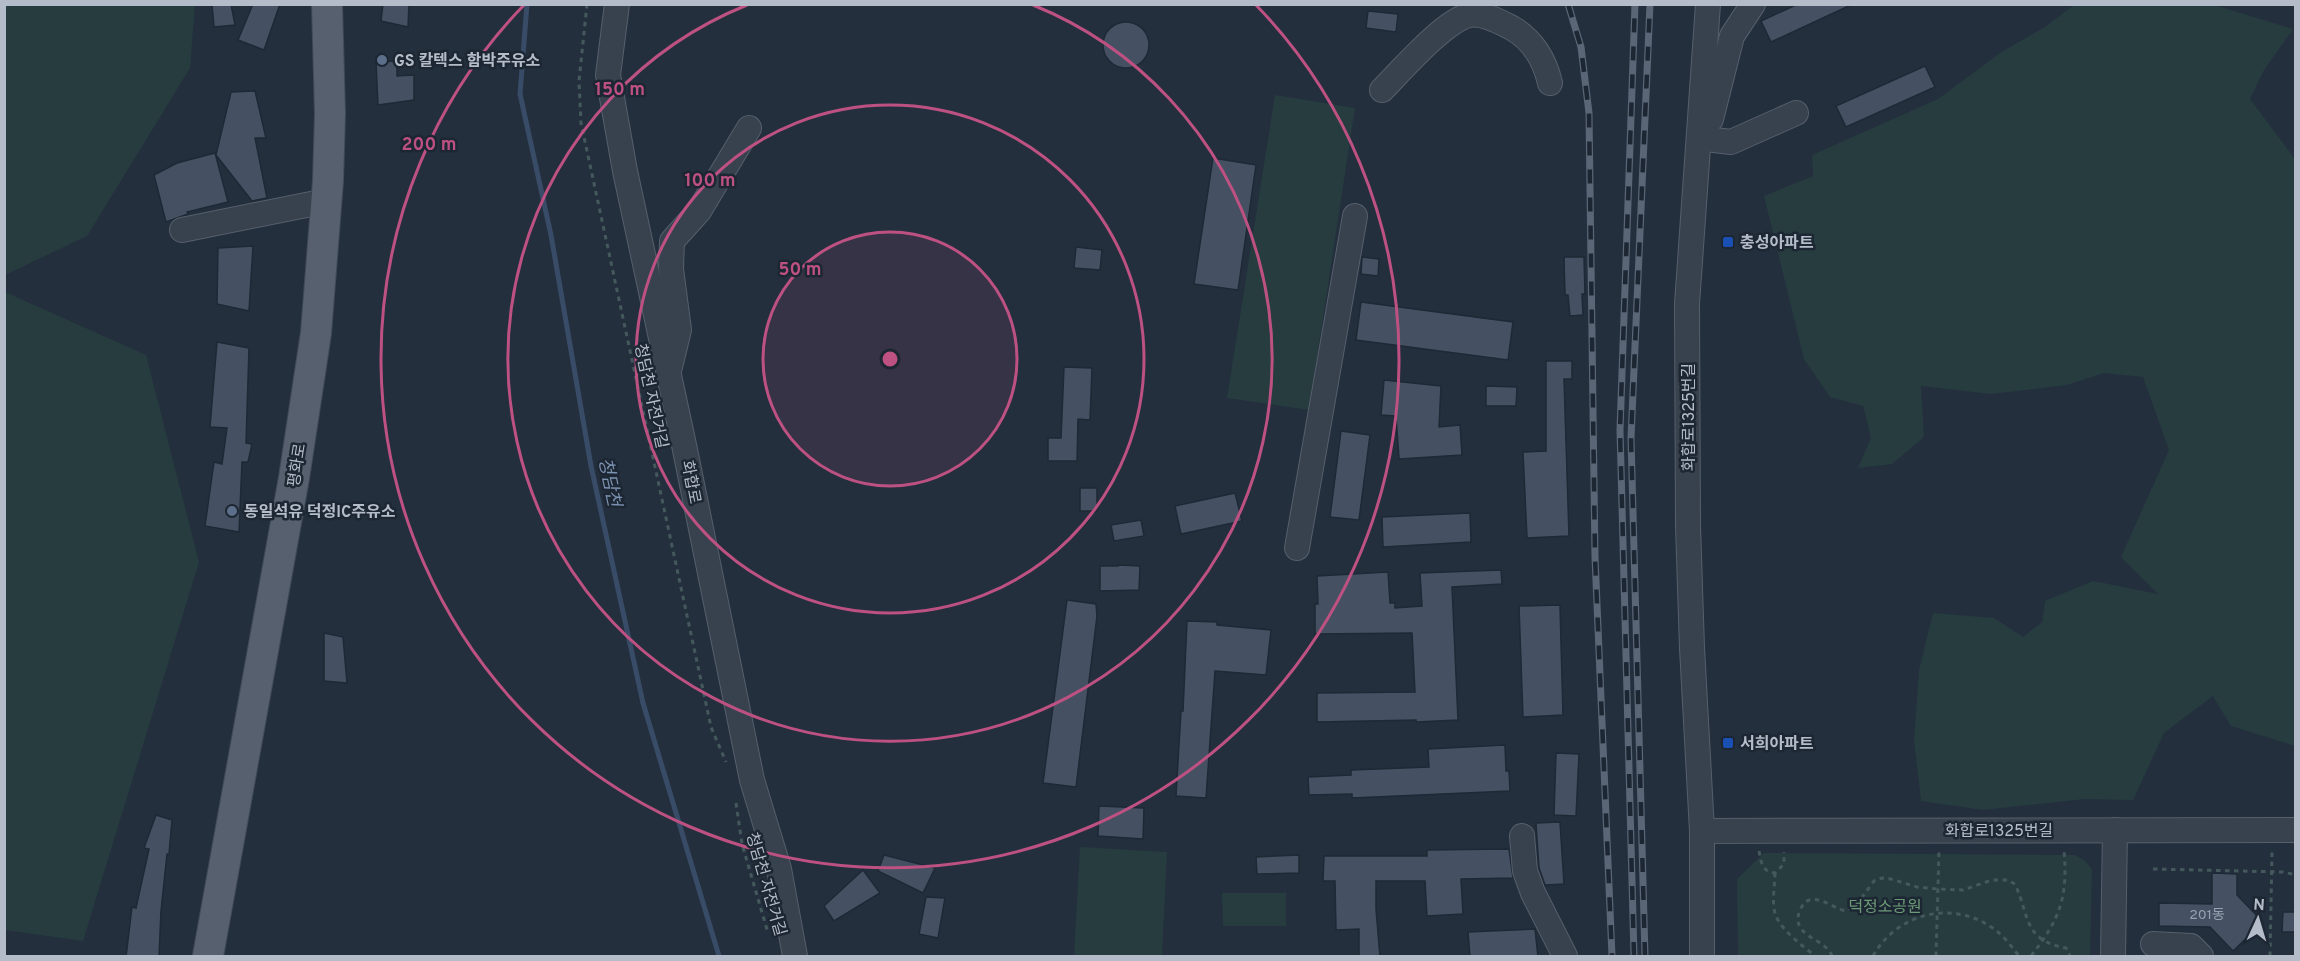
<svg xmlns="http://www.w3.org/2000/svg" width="2300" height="961" font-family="Overpass,'Noto Sans KR',sans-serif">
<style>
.green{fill:#263c3f}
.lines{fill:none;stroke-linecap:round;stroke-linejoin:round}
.stream{stroke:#394c67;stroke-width:5}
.building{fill:#455162;stroke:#1f2835;stroke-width:1.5}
.minor-casing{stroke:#565f6c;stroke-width:26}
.major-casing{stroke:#414a57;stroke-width:32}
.path{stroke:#44595c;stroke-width:3;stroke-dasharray:4.5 4.5;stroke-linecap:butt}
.minor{stroke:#38414e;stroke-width:24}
.major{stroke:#56606e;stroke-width:30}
.rail-casing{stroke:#5a6575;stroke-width:7}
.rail{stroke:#1d2633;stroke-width:4.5;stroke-dasharray:14;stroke-linecap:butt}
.ring{fill:none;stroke:#bd5182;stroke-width:3}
.service-dot{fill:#5c6f8a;stroke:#1d2633;stroke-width:2}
.transit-dot{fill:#1a4fb4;stroke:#1d2633;stroke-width:2}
.labels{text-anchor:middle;stroke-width:5;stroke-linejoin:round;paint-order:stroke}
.number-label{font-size:14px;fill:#98a1af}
.poi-label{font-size:16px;font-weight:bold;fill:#b4bcc9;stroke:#1d2633;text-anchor:start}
.street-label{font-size:16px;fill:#b4bcc9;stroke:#1d2633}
.park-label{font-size:16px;fill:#6b9a76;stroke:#1d2633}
.water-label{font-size:18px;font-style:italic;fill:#7c92b1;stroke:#1d2633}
.centre{fill:#bd5182;stroke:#1d2633;stroke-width:3}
.ring-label{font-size:18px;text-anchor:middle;font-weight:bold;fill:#bd5182;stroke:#1d2633;stroke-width:5;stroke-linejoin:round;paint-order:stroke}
</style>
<rect width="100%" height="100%" fill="#242f3e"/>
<g class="green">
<path d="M5,4l190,1 -5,63 -103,168 -82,39z"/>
<path d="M2074,5h140l79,24 -29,41 -14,29 45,60v587l-64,-20 -18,-30 -49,37 -31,67 -48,-1 -102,11 -62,-9 -7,-61 5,-70 14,-57 61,5 29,19 19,-15 3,-21 48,-20 65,13 -37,-37 48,-107 -26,-73 -39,-4 -37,12 -76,9 -70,-8 3,51 -32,27 -34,4 13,-30 -8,-32 -33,-9 -26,-38 -40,-163 49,-20 -1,-21 126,-56 62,-46 45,-26z"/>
<path d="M1275,95l80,13 -46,302 -82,-12z"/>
<path d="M5,292l141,63 53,207 -116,379 -78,-11z"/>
<path d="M1080,847l87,5 -5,104h-88z"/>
<path d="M1764,853l311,2 10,6 7,8 -2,87h-352l-1,-77z"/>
<path d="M1222,893h64v33h-63z"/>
</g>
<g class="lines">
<path class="stream" d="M527,4l-7,90 31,141 40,231 52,237 76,253"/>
</g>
<g class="building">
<path d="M212,4h19l4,21 -21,2z"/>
<path d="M253,4h27l-16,46 -26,-10z"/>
<path d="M383,4h26l-1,23 -27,-6z"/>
<path d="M1798,4h55l-82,38 -10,-21z"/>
<path d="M1368,11l30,3 -2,18 -30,-4z"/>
<circle cx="1126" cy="45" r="23"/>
<path d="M397,61v15l17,-1v25l-36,5 -2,-43z"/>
<path d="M1925,66l10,21 -89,40 -10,-21z"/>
<path d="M255,91l11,47h-11l12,60 -15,3 -36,-46 15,-63z"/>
<path d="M215,153l13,49 -41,10 1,2 -22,8 -12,-47 23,-12z"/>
<path d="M1213,158l43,7 -18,125 -44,-6z"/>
<path d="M253,246l-4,65 -32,-7 1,-56z"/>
<path d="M1076,247l26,3 -2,20 -26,-2z"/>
<path d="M1362,257l17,2 -1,17 -17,-2z"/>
<path d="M1564,257h20l1,37h-3l1,21 -13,1 -2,-21h-3z"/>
<path d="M1361,302l152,20 -5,38 -152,-20z"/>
<path d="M217,342l32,6 -3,95 6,1 -4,18h-6l-3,70 -34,-6 9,-64 8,2 5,-36 -17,-1z"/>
<path d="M1546,361h26v18h-8l5,157 -42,2 -4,-86 23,-1z"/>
<path d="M1064,367l28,1 -2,52 -12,-1 -1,42h-29v-23h13z"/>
<path d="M1384,380l57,6 -2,41 21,-2 2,30 -63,4 -3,-43 -15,-1z"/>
<path d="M1486,386l31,1 -1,19h-30z"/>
<path d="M1341,431l29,4 -11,85 -29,-3z"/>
<rect x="1080" y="488" width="17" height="23"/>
<path d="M1235,493l7,28 -61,13 -6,-28z"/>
<path d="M1470,513l1,29 -88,5 -1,-30z"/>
<path d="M1141,520l3,16 -30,5 -3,-16z"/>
<path d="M1118,565l22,1 -1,24 -39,1v-25h18z"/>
<path d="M1501,570l1,14 -50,3 6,133 -42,2v-2l-99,2v-29l98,-1 -3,-59 -97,1v-30h3l-1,-28 71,-4 2,31h5v5l27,-2 -2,-33z"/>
<path d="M1067,600l29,4 1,12 -21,171 -33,-4z"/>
<path d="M1560,605l3,110 -40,2 -4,-111z"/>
<path d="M1187,621l30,1v3l54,5 -5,45 -51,-4 -9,127 -30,-2 5,-85h2z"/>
<path d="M324,633l19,4 4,46 -23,-2z"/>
<path d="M1505,745l1,26h3l1,20 -158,7v-4l-43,1 -1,-18 43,-2v-5l78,-3 -1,-18z"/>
<path d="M1556,753l23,1 -3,62 -22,-1z"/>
<path d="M1099,806l45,2 -1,31 -45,-3z"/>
<path d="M156,815l16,5 -3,34h-2l-6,57 -2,46h-33l6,-50 4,1 13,-59 -5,-1z"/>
<path d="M1560,822l4,62 -19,1 -6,-17 -3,-45z"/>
<path d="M1509,849l4,29 -52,1 2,35 -36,2 -2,-35h-49v28l4,48h-21v-28l-23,1 -1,-49h-12l1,-25h103v-6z"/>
<path d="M884,855l51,13 -12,25 -45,-22z"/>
<path d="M1299,855v18l-42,1 -1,-17z"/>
<path d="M863,870l17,23 -46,28 -10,-15z"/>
<path d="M2212,873l25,1v21l26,27 -30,29 -23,-24 -51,-1v-23l53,1z"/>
<path d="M926,897l19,1 -7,40 -19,-4z"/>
<path d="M2283,912h12v20h-13z"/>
<path d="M1535,929l3,28h-68l-2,-25z"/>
</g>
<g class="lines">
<defs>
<g id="minor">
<path d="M617,4l-9,71 17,96 59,274 68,335 27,89 16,87"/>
<path d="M1382,90c19,-19 62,-69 87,-75 14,-3 31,7 43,13 21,12 33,33 38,55"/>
<path d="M1711,119l21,-83 21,-32"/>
<path d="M1706,139l25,3 65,-29"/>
<path d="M182,230l144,-29"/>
<path d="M670,367l9,-37 -8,-61 1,-28 27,-30 50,-83"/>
<path d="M1297,548l58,-332"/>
<path d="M1702,831l594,-1"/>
<path d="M1522,836l3,35 8,22 32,63"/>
<path d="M2153,944l38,2 10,10"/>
<path d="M1702,956v-125l-10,-183 -4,-122 -1,-222 21,-300"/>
<path d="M2113,956l2,-126"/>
</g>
<path id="major" d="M208,956l86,-478 22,-145 12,-152 2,-67 -3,-110"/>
</defs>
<use href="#minor" class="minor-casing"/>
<use href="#major" class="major-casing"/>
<g class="path">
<path d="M587,4l-8,77 2,42 130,604 15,35"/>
<path d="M736,803l6,41 26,89"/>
<path d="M1759,851c2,11 3,21 16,22l9,-9v-12"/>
<path d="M2153,869l130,3 13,3"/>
<path d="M1775,873c0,13 -4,31 1,43 7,16 26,29 39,40"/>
<path d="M1832,956c-6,-18 -43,-19 -32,-46 10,-23 31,-2 46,1l11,-7 17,-23 8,-3 9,1 26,8 21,2 25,1 29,-10h15l8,4c15,33 8,56 51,64l4,8"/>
<path d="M1873,956c24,-43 80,-57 121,-27 10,7 18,18 25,27"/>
<path d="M1936,956l3,-106"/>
<path d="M2031,956c29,-37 37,-58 33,-106"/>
<path d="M2270,956l2,-104"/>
</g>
<use href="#minor" class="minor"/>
<use href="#major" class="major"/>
<defs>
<g id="rail">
<path d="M1568,4l13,43 8,66 6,444 17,399"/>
<path d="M1634,956l-14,-526 15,-426"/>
<path d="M1645,956l-14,-518 19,-434"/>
</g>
</defs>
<use href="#rail" class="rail-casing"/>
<use href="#rail" class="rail"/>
</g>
<circle cx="890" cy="359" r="127" fill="#bd5182" fill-opacity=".12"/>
<g class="ring">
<circle cx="890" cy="359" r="127"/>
<circle cx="890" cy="359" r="254"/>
<path d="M1033 5A382 382 0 1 1 747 5"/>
<path d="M1256 5A509 509 0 1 1 524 5"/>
</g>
<g class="service-dot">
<circle cx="382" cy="60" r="6"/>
<circle cx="232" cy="511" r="6"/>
</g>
<g class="transit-dot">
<rect x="1722" y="236" width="12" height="12" rx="3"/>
<rect x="1722" y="737" width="12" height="12" rx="3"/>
</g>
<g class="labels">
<g class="number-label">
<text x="2207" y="919">201동</text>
</g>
<g class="poi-label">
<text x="394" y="66">GS 칼텍스 함박주유소</text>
<text x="1740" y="248">충성아파트</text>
<text x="244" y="517">동일석유 덕정IC주유소</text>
<text x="1740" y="749">서희아파트</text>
</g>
<g class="street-label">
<text transform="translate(652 396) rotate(78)" y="6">청담천 자전거길</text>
<text transform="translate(1688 417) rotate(-90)" y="6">화합로1325번길</text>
<text transform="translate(296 465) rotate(-81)" y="6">평화로</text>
<text transform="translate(692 482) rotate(79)" y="6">화합로</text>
<text x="1999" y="836">화합로1325번길</text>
<text transform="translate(767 884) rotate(74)" y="6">청담천 자전거길</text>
</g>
<g class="park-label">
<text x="1885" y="912">덕정소공원</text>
</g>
<g class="water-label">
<text transform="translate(610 482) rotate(78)" y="6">청담천</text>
</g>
</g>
<circle cx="890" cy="359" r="9" class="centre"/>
<g class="ring-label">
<text x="620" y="95">150 m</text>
<text x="429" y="150">200 m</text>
<text x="710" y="186">100 m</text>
<text x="800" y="275">50 m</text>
</g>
<rect width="2300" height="961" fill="none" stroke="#b4bcc9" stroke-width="12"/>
<g transform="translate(2258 919) rotate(4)" stroke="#1d2633" stroke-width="4.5" paint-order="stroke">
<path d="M0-4.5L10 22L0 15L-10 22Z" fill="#b4bcc9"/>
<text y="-9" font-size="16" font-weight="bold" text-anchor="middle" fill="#b4bcc9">N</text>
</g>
</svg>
